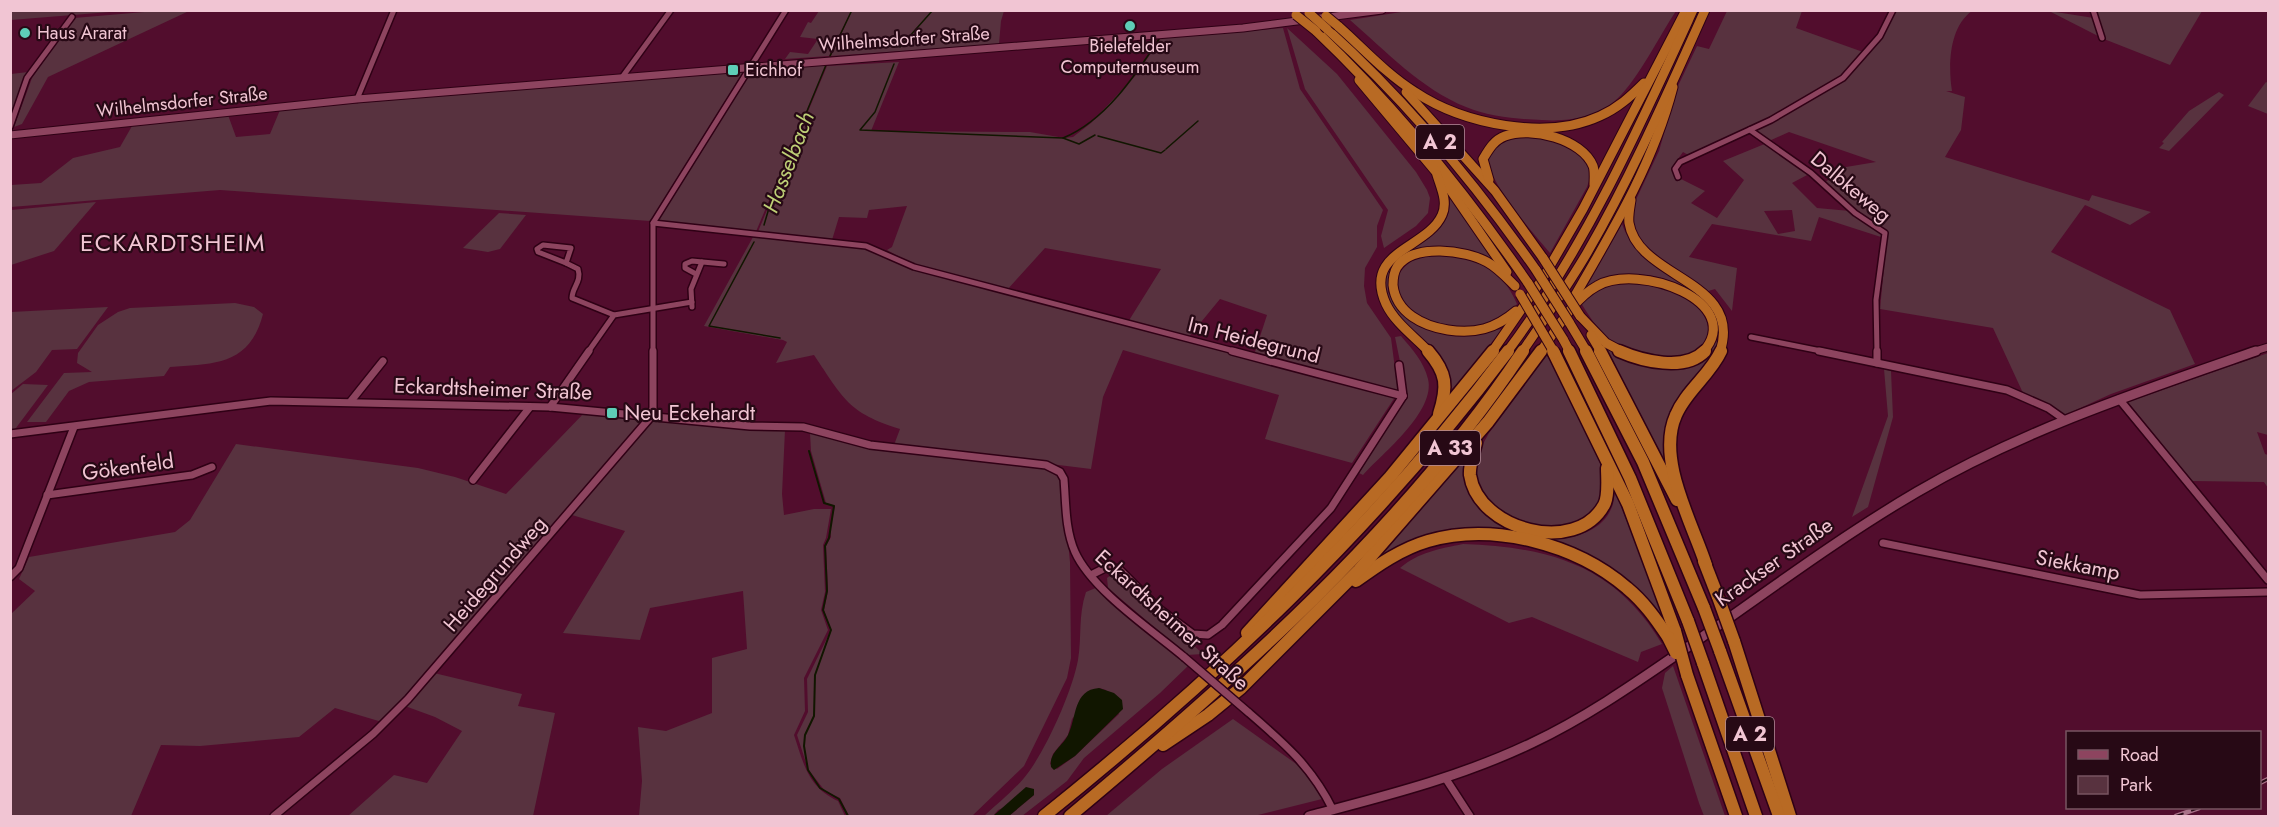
<svg xmlns="http://www.w3.org/2000/svg" width="2279" height="827" font-family="Jost,sans-serif">
<style>
.green{fill:#58323f;fill-rule:evenodd}
.water{fill:#111600}
.lines{fill:none;stroke-linecap:round;stroke-linejoin:round}
.stream-far1{stroke:#111600;stroke-width:1.5}
.stream{stroke:#111600;stroke-width:2}
.street-far1-casing{stroke:#2f0015;stroke-width:8}
.street-casing{stroke:#2f0015;stroke-width:10}
.secondary-far1-casing{stroke:#2f0015;stroke-width:9}
.secondary-casing{stroke:#2f0015;stroke-width:12}
.highway-far1-casing{stroke:#2f0015;stroke-width:11}
.highway-casing{stroke:#2f0015;stroke-width:15}
.street-far1{stroke:#8d445f;stroke-width:5}
.street{stroke:#8d445f;stroke-width:7}
.secondary-far1{stroke:#8d445f;stroke-width:7}
.secondary{stroke:#8d445f;stroke-width:9}
.highway-far1{stroke:#b86a24;stroke-width:9}
.highway{stroke:#b86a24;stroke-width:12}
.rail-casing{stroke:#a97288;stroke-width:4.5}
.rail{stroke:#270915;stroke-width:2;stroke-dasharray:8;stroke-linecap:butt}
.street-bridge-casing{stroke:#2f0015;stroke-width:10;stroke-linecap:butt}
.highway-bridge-far1-casing{stroke:#2f0015;stroke-width:11;stroke-linecap:butt}
.highway-bridge-casing{stroke:#2f0015;stroke-width:15;stroke-linecap:butt}
.street-bridge{stroke:#8d445f;stroke-width:7}
.highway-bridge-far1{stroke:#b86a24;stroke-width:9}
.highway-bridge{stroke:#b86a24;stroke-width:12}
.poi-dot{fill:#5eceb7;stroke:#270915;stroke-width:2}
.labels{text-anchor:middle;stroke-width:4.5;stroke-linejoin:round;paint-order:stroke}
.far-poi-label{font-size:18px;fill:#f1c5d3;stroke:#270915;text-anchor:start}
.far-street-label{font-size:18px;fill:#f1c5d3;stroke:#270915}
.shield{fill:#270915;stroke:#b48d9a;stroke-width:1.5}
.shield-label{font-size:20px;font-weight:bold;fill:#f1c5d3}
.street-label{font-size:21px;fill:#f1c5d3;stroke:#270915}
.poi-label{font-size:21px;fill:#f1c5d3;stroke:#270915;text-anchor:start}
.water-label{font-size:22px;font-style:italic;fill:#becf76;stroke:#270915}
.quarter-label{font-size:24px;letter-spacing:1.5px;fill:#f1c5d3;stroke:#270915}
</style>
<rect width="100%" height="100%" fill="#520d2d"/>
<g class="green">
<path d="M1414,10l262,1c-16,24 -38,68 -58,87 -20,19 -49,24 -76,22 -26,-1 -52,-3 -76,-13 -45,-18 -80,-56 -116,-87z"/>
<path d="M11,11h111l-111,9z"/>
<path d="M156,11h33l-141,66 -26,47 -8,3 18,-49 42,-60z"/>
<path d="M819,11h32l-22,45 -44,3 5,-7 18,2 10,-15 -18,-2 8,-15 3,1z"/>
<path d="M852,11l1,-1 151,1 -3,10 -2,23 -168,12z"/>
<path d="M1727,11h75l-6,17 67,24 -22,25 -71,41 -80,38 -7,-4 -10,14v9l32,16 -14,12 26,15 27,-38 -21,-19 44,-18 42,31 -17,9 25,25 33,3 33,22 1,5 -65,-21 -8,24 -99,-17 -23,33 48,11 -5,43 -17,-22 -10,3 -52,-36 -19,-24 -2,-24 27,-57 18,-63 20,-42 12,3zM1792,210l3,21 -17,3 -14,-23z"/>
<path d="M1896,11h76c-23,16 -24,55 -20,80h-6l19,6 -4,33 -16,27 144,44 3,-6 59,17 -21,13 -45,-20 -34,47 119,58 25,54 -84,30 -46,21 -25,-15 -17,-7 -30,-65 -113,-19 7,-74 -63,-52 22,-16 30,-5 -87,-30 -20,9 -15,-11 91,-51 38,-42z"/>
<path d="M2049,11l45,7 6,19z"/>
<path d="M2095,11h107l-32,54 -66,-26z"/>
<path d="M1283,28l17,61 83,121 -6,16v21l-12,21 -1,18 3,17 24,35 7,54 -144,-37 13,-40 -47,-16 -32,39 -60,-16 33,-53 -116,-21 -38,42 -95,-26 -25,-14 5,-3 15,-41 -38,4 -2,8 -28,-1 -7,23 -75,-6 70,-168 72,-4 -28,69 159,1 34,6 9,-1 18,-14 46,-49 24,-36z"/>
<path d="M1287,28l50,46 79,98 11,18 3,8 -2,15 -12,13 -32,22 -3,-12 7,-26 -83,-121z"/>
<path d="M826,65l-71,169 -97,-13 94,-152z"/>
<path d="M745,69l-95,152 -430,-31 -209,17v-22l30,-2 32,-25 47,-11 12,-21 96,-11 8,22 34,-3 10,-24z"/>
<path d="M28,72l-17,43v-41z"/>
<path d="M2266,82l2,1v31l-20,-8z"/>
<path d="M2219,92l5,3 -55,56 -10,-3 5,-5 -2,-1 27,-31z"/>
<path d="M1514,137h31l25,9 20,20 1,9 -4,12 -37,66c-14,-17 -67,-76 -61,-97 3,-10 15,-15 25,-19z"/>
<path d="M1452,198l39,60 -28,-8 -22,-4 -21,4 -30,24 -2,18 12,20 26,17 30,7 46,-7 -35,45 -17,17c0,-5 0,-13 -3,-18 -14,-22 -61,-62 -62,-85 -3,-38 48,-42 62,-71 3,-5 2,-12 3,-18z"/>
<path d="M96,202l-42,49 -43,14v-55z"/>
<path d="M499,213l27,2 -26,34 -12,3 -25,-4z"/>
<path d="M1622,224c16,47 77,53 96,96 -16,-7 -25,-25 -39,-34 -28,-18 -66,-13 -93,2z"/>
<path d="M753,237l116,12 40,19 486,129 -43,66 -87,-24 14,-44 -156,-45 -20,47 -12,72 -197,-24 6,-16c-52,-16 -57,-31 -86,-74l-38,8 11,-21 -4,-2 -79,-14z"/>
<path d="M1432,253c40,4 67,9 85,51 -24,30 -76,32 -105,8 -5,-4 -8,-9 -11,-15 -13,-24 9,-38 31,-44z"/>
<path d="M1621,281c15,2 36,1 50,7 21,10 51,35 30,59 -4,4 -9,9 -15,11 -6,1 -16,-1 -23,-1 -42,-1 -61,-19 -82,-54l13,-12z"/>
<path d="M235,303l19,4 9,7c-13,51 -48,50 -93,53l-6,9 -75,6 -20,9 -23,31h-19l37,-49 28,-1 -15,-9 1,-10 20,-28 20,-13 12,-4z"/>
<path d="M108,307l-31,42 -25,1 -16,22 -25,19v-79z"/>
<path d="M1401,336c11,13 23,26 27,43 8,32 -45,74 -65,96l-4,-2 48,-77 -12,-59z"/>
<path d="M1719,339c-8,22 -21,33 -35,50 -18,23 -19,47 -18,75l-61,-117 25,13 72,-3z"/>
<path d="M2268,353v82l-11,-3 8,22 3,1v33l-4,-6 -72,-1 -64,-79z"/>
<path d="M1547,355l42,79 13,34 1,30 -16,22 -30,10 -43,-9 -18,-12 -14,-15 -8,-18 4,-23 11,-20z"/>
<path d="M1884,369l7,2 2,46 -25,90 -16,10 36,-101z"/>
<path d="M23,384l25,1 -35,47h-2v-38z"/>
<path d="M585,412l58,4 2,4 -263,302 -47,-14 -36,29 -99,9 -39,-1 -30,71h-120v-202l24,-23 -16,-12 10,-22 146,-25 15,-12 46,-76 182,24 37,9 51,17z"/>
<path d="M655,418l130,12 -3,64 2,21 30,-6h17l-5,29 -3,7 2,47 -4,18 7,20 -24,48 1,33 -11,24c10,30 14,52 44,66l7,15h-206l3,-35 -4,-54 28,4 46,-18v-55l35,-9 -4,-58 -93,17 -10,32 -77,-7 62,-102 -53,-16z"/>
<path d="M810,433l47,13 190,23 15,11 8,82 1,96 -4,20 -43,88 -52,50h-123l-9,-18 -15,-7 -17,-22 -11,-34 11,-23 -1,-33 24,-49 -7,-20 4,-19 -2,-45 5,-9 -1,-9 5,-22 -9,-3 -15,-52z"/>
<path d="M1464,459c-4,41 20,55 54,69 7,3 14,6 21,8 24,7 62,-2 72,-27 3,-5 3,-13 4,-18l52,133 -11,-14 -35,-32 -102,-44 -118,12 -19,9z"/>
<path d="M1463,544c86,3 152,21 199,100l-21,8 -3,10 -106,-45 -23,6 -109,-55c19,-16 39,-19 63,-24z"/>
<path d="M1111,575h6l86,79 -16,1 -79,-67 -1,-10z"/>
<path d="M1098,587l90,79 -28,27 -76,65 -17,23 -45,35h-13l25,-21 -36,15 -5,6h-9c13,-12 28,-24 40,-38 21,-25 48,-86 54,-118 4,-24 0,-44 8,-68zM1099,688l7,2 13,24 -44,42 -18,13 -7,-5 3,-10 15,-19 4,-16z"/>
<path d="M1673,666l51,147 1,3h-21l-5,-13 -37,-115 3,-15z"/>
<path d="M434,673l88,21 -4,12 37,7 -22,103h-185l46,-41 33,8 35,-52 -27,-14 -30,-11z"/>
<path d="M1233,719l69,49 20,31 -68,17h-148l56,-47z"/>
</g>
<g class="water">
<path d="M1099,688l15,5 8,7 1,9 -48,47 -21,14 -3,-3c-2,-15 11,-20 17,-32 9,-18 5,-45 31,-47z"/>
<path d="M1026,787l8,2v6l-25,21h-16z"/>
</g>
<g class="lines">
<g class="stream-far1">
<path d="M900,47l33,-37"/>
<path d="M830,56l22,-46"/>
<path d="M894,64l-19,48 -15,18 203,8c42,-17 72,-62 96,-99"/>
<path d="M1098,136l63,17 4,-3"/>
<path d="M1063,138l16,6 16,-9"/>
<path d="M1166,149l32,-28"/>
<path d="M764,225l10,-34 52,-126"/>
<path d="M754,242l-45,84 71,12"/>
</g>
<path class="stream" d="M809,451l15,52 10,3 -5,32 -4,8 2,45 -4,19 8,20 -16,45 -1,41 -9,19 -1,11 4,24 12,18 19,11 9,17"/>
<defs>
<g id="street-far1">
<path d="M2093,10l9,28"/>
<path d="M623,76l48,-66"/>
<path d="M357,99l37,-89"/>
<path d="M10,127l17,-49 45,-61"/>
<path d="M1750,130l61,43 44,40 30,20 -9,67 1,52"/>
<path d="M1678,177l-3,-8 5,-7 91,-42 72,-42 37,-42 13,-26"/>
<path d="M653,223l213,23 48,21 324,85"/>
<path d="M543,245l28,3 -5,15 -28,-11 -1,-3z"/>
<path d="M566,263l12,6c4,13 -6,18 -6,29l42,17"/>
<path d="M696,274l-11,-6v-4l7,-3 32,3"/>
<path d="M692,307l-1,-18 11,-27"/>
<path d="M1751,337l75,15"/>
<path d="M588,352l26,-37 78,-13"/>
<path d="M653,352v-129l133,-213"/>
</g>
<g id="street">
<path d="M1232,351l171,45"/>
<path d="M1819,351l188,39 41,18 17,12"/>
<path d="M1877,351v12"/>
<path d="M1399,365l4,31"/>
<path d="M2119,399l149,181"/>
<path d="M351,401l32,-40"/>
<path d="M550,407l39,-56"/>
<path d="M10,434l261,-33 279,6 200,19 53,1 67,18 176,20 14,7 4,7c2,24 1,50 11,73 17,38 77,78 109,105"/>
<path d="M473,480l57,-73"/>
<path d="M47,495l145,-20 20,-8"/>
<path d="M1883,543l257,52 128,-3"/>
<path d="M1091,575l16,-8 12,2 39,39 35,26 15,1 14,-10 109,-117 72,-112"/>
<path d="M10,577l9,-9 55,-141"/>
<path d="M1248,712c36,31 64,55 85,98"/>
<path d="M1446,779l24,37"/>
<path d="M274,816l99,-82 35,-35 241,-280 4,-11v-57"/>
</g>
<g id="secondary-far1">
<path d="M10,135l347,-36 886,-71 139,-18"/>
<path d="M2252,352l16,-5"/>
</g>
<path id="secondary" d="M1309,816c76,-20 152,-39 223,-73 53,-25 102,-59 150,-92 78,-54 153,-111 235,-159 106,-62 224,-101 339,-141"/>
<g id="highway-far1">
<path d="M1338,26c25,22 48,48 77,66 48,32 131,49 185,24 18,-8 30,-19 44,-33"/>
<path d="M1327,29c80,72 147,153 209,241"/>
<path d="M1316,31c80,76 149,161 212,252"/>
<path d="M1359,80l88,105 60,87"/>
<path d="M1406,92l89,99 48,67"/>
<path d="M1489,180l-6,-21c6,-10 11,-19 22,-23 26,-10 77,3 88,30 2,5 1,14 1,19"/>
<path d="M1631,200c-1,7 -3,16 -2,23 9,56 115,57 91,129"/>
<path d="M1515,286c-9,-9 -17,-18 -28,-24 -21,-12 -74,-19 -90,5 -3,5 -4,12 -4,18 3,28 30,41 55,45 27,4 47,-1 68,-19"/>
<path d="M1573,299c40,-69 80,-135 100,-212"/>
<path d="M1580,316l26,27 17,9"/>
<path d="M1569,322l18,30"/>
<path d="M1591,335l10,17"/>
<path d="M1563,339l7,13"/>
<path d="M1429,352c-14,-15 -34,-29 -43,-48 -24,-53 41,-55 56,-89 6,-13 -1,-27 -5,-40"/>
<path d="M1492,352l51,-74 40,-69 103,-199"/>
<path d="M1507,352c78,-104 132,-224 186,-342"/>
<path d="M1522,352c22,-32 45,-65 65,-99 45,-78 81,-161 118,-243"/>
<path d="M1540,352c16,-21 33,-53 57,-66 42,-24 150,16 106,66"/>
</g>
<g id="highway">
<path d="M1428,351c19,22 20,35 11,63"/>
<path d="M1569,351l61,127 58,143"/>
<path d="M1586,351l57,111 61,146"/>
<path d="M1600,351l77,149"/>
<path d="M1619,351c23,10 66,21 86,0"/>
<path d="M1554,353l74,151 47,127"/>
<path d="M1476,443c-2,9 -7,23 -6,32 8,55 106,81 134,30 5,-9 3,-27 3,-37"/>
<path d="M1704,561l14,36"/>
<path d="M1706,565c-14,-43 -50,-106 -30,-150 10,-24 34,-40 45,-64"/>
<path d="M1356,581c22,-16 45,-32 72,-40 65,-19 148,3 199,47 17,14 29,31 41,49"/>
<path d="M1247,633l143,-156 103,-126"/>
<path d="M1734,641l56,175"/>
<path d="M1720,651l59,165"/>
<path d="M1703,663l53,153"/>
<path d="M1687,675l49,141"/>
<path d="M1163,745l45,-30 33,-27 118,-118 129,-148 53,-71"/>
<path d="M1044,816c171,-137 332,-289 464,-465"/>
<path d="M1070,816c163,-136 335,-288 453,-465"/>
</g>
</defs>
<use href="#street-far1" class="street-far1-casing"/>
<use href="#street" class="street-casing"/>
<use href="#secondary-far1" class="secondary-far1-casing"/>
<use href="#secondary" class="secondary-casing"/>
<use href="#highway-far1" class="highway-far1-casing"/>
<use href="#highway" class="highway-casing"/>
<use href="#street-far1" class="street-far1"/>
<use href="#street" class="street"/>
<use href="#secondary-far1" class="secondary-far1"/>
<use href="#secondary" class="secondary"/>
<use href="#highway-far1" class="highway-far1"/>
<use href="#highway" class="highway"/>
<defs>
<g id="rail">
<path d="M2260,783l8,-4"/>
<path d="M2176,816l23,-8"/>
</g>
</defs>
<use href="#rail" class="rail-casing"/>
<use href="#rail" class="rail"/>
<defs>
<path id="street-bridge" d="M1184,657l64,55"/>
<g id="highway-bridge-far1">
<path d="M1309,13l18,16"/>
<path d="M1296,15l20,16"/>
<path d="M1326,16l12,10"/>
<path d="M1543,258l37,58"/>
<path d="M1536,270l33,52"/>
<path d="M1528,283l35,56"/>
<path d="M1520,294l34,58"/>
</g>
<g id="highway-bridge">
<path d="M1553,351l1,2"/>
<path d="M1718,597l16,44"/>
<path d="M1704,608l16,43"/>
<path d="M1688,621l15,42"/>
<path d="M1675,631l12,44"/>
<path d="M1668,637l8,16"/>
</g>
</defs>
<use href="#street-bridge" class="street-bridge-casing"/>
<use href="#highway-bridge-far1" class="highway-bridge-far1-casing"/>
<use href="#highway-bridge" class="highway-bridge-casing"/>
<use href="#street-bridge" class="street-bridge"/>
<use href="#highway-bridge-far1" class="highway-bridge-far1"/>
<use href="#highway-bridge" class="highway-bridge"/>
</g>
<g class="poi-dot">
<circle cx="1130" cy="26" r="6"/>
<circle cx="25" cy="33" r="6"/>
<rect x="727" y="64" width="12" height="12" rx="3"/>
<rect x="606" y="407" width="12" height="12" rx="3"/>
</g>
<g class="labels">
<g class="far-poi-label">
<text x="37" y="39">Haus Ararat</text>
<text x="1130" y="52" text-anchor="middle">Bielefelder<tspan x="1130" dy="21">Computermuseum</tspan></text>
<text x="745" y="76">Eichhof</text>
</g>
<g class="far-street-label">
<text transform="translate(904 39) rotate(-4)" y="6">Wilhelmsdorfer Straße</text>
<text transform="translate(182 102) rotate(-6)" y="6">Wilhelmsdorfer Straße</text>
</g>
<g class="shield">
<rect x="1416" y="125" width="48" height="34" rx="4.5"/>
<rect x="1420" y="431" width="60" height="34" rx="4.5"/>
<rect x="1726" y="717" width="48" height="34" rx="4.5"/>
</g>
<g class="shield-label">
<text x="1440" y="149">A 2</text>
<text x="1450" y="455">A 33</text>
<text x="1750" y="741">A 2</text>
</g>
<g class="street-label">
<text transform="translate(1851 187) rotate(40)" y="7">Dalbkeweg</text>
<text transform="translate(1254 340) rotate(14)" y="7">Im Heidegrund</text>
<text transform="translate(493 389) rotate(2)" y="7">Eckardtsheimer Straße</text>
<text transform="translate(128 467) rotate(-8)" y="7">Gökenfeld</text>
<text transform="translate(1774 562) rotate(-35)" y="7">Krackser Straße</text>
<text transform="translate(2078 565) rotate(11)" y="7">Siekkamp</text>
<text transform="translate(495 574) rotate(-49)" y="7">Heidegrundweg</text>
<text transform="translate(1172 620) rotate(42)" y="7">Eckardtsheimer Straße</text>
</g>
<g class="poi-label">
<text x="624" y="420">Neu Eckehardt</text>
</g>
<g class="water-label">
<text transform="translate(788 162) rotate(-69)" y="8">Hasselbach</text>
</g>
<g class="quarter-label">
<text x="173" y="251">ECKARDTSHEIM</text>
</g>
</g>
<rect width="2279" height="827" fill="none" stroke="#f1c5d3" stroke-width="24"/>
<rect x="2066" y="731" width="195" height="78" fill="#270915" stroke="#785461" stroke-width="1.5"/>
<rect x="2078" y="750" width="30" height="9" fill="#8d445f" stroke="#785461" stroke-width="1.5"/>
<text x="2120" y="761" font-size="18" fill="#f1c5d3">Road</text>
<rect x="2078" y="776" width="30" height="18" fill="#58323f" stroke="#785461" stroke-width="1.5"/>
<text x="2120" y="791" font-size="18" fill="#f1c5d3">Park</text>
</svg>
